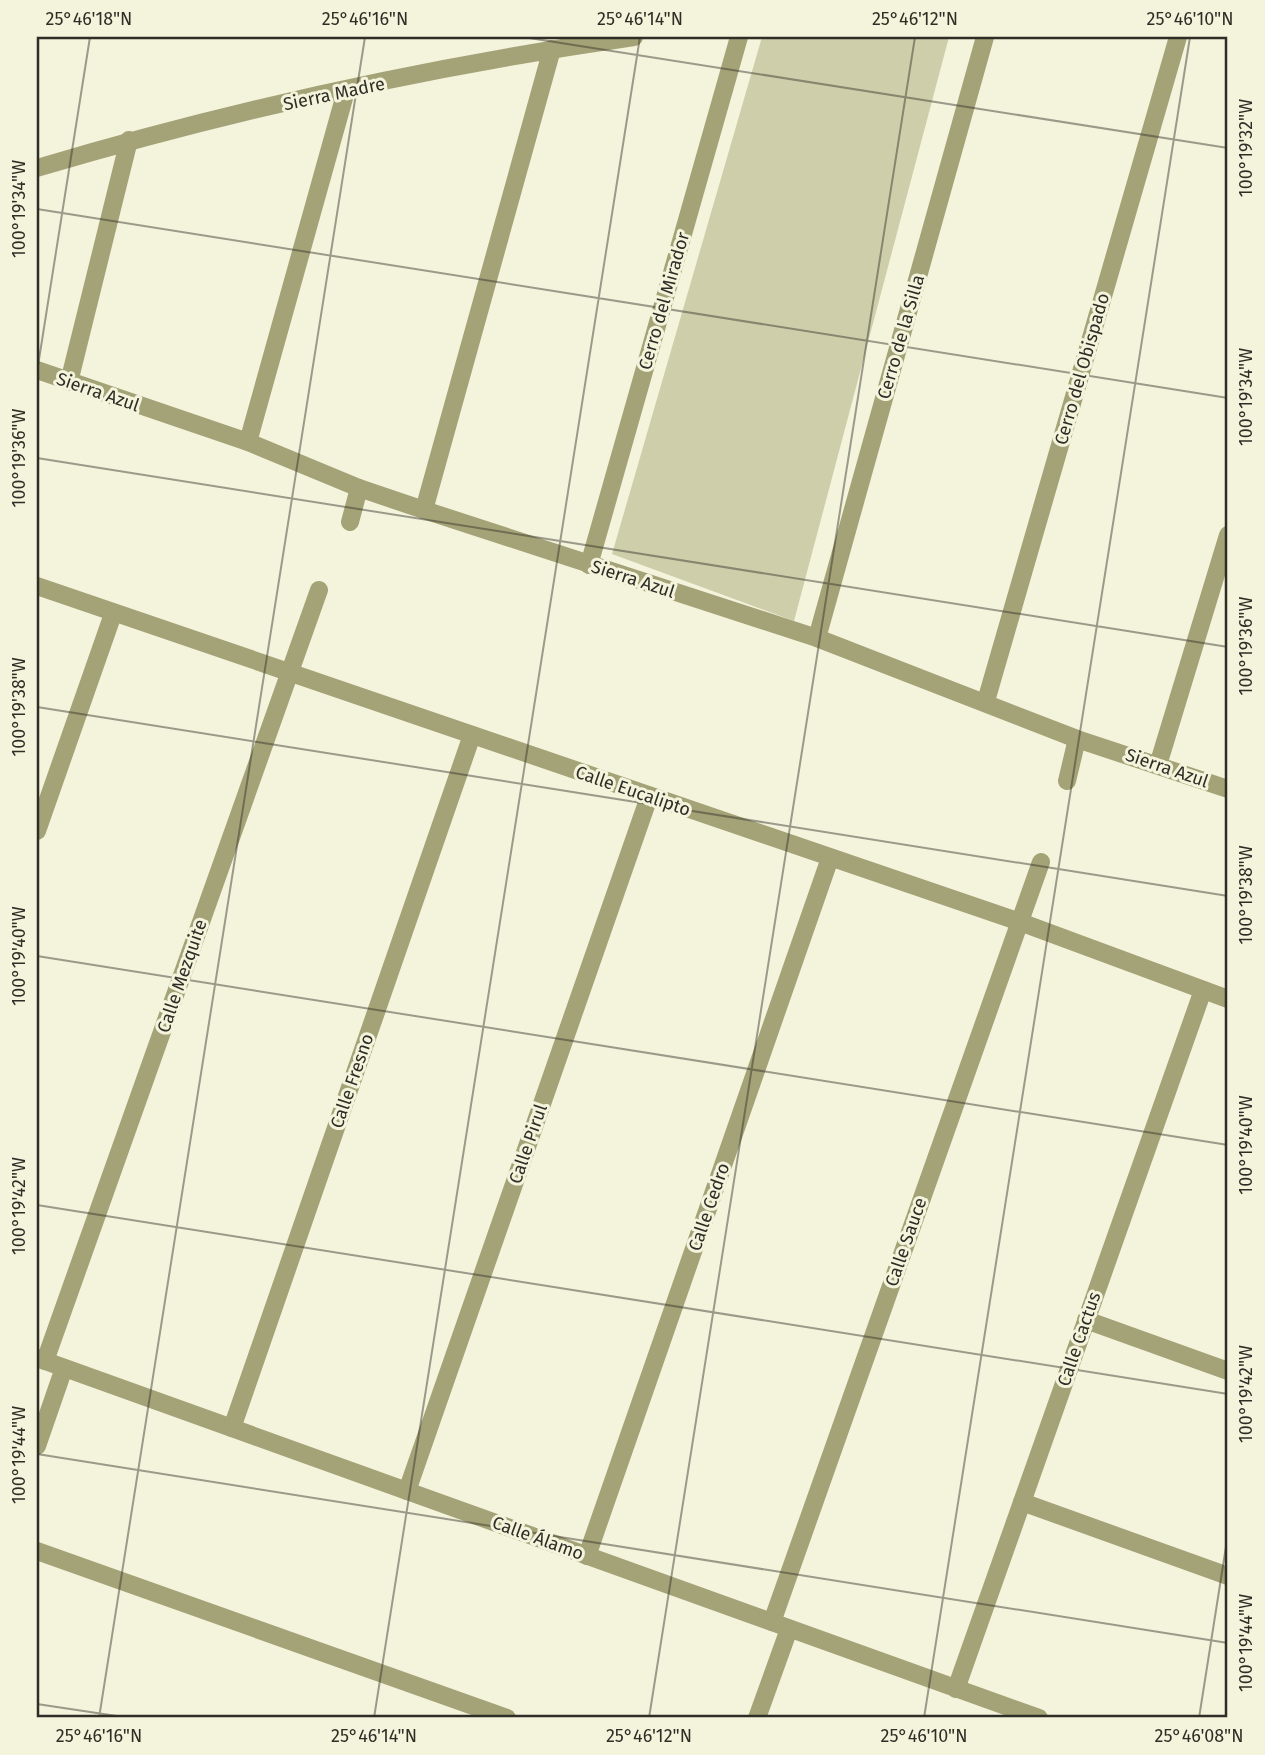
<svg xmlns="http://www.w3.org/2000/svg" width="1265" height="1755" font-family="'Fira Sans',sans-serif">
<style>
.green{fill:#cfceab}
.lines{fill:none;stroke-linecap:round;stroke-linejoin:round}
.minor{stroke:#a4a277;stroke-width:18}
.ticks{fill:none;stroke:#2f2e26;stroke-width:2;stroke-opacity:0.45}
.labels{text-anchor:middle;stroke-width:6;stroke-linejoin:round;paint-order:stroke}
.street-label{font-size:18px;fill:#2f2e26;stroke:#f4f3dc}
.neatline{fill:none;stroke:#2f2e26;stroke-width:2.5}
.ticks-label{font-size:18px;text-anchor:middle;fill:#2f2e26}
</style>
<rect width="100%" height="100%" fill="#f4f3dc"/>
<path class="green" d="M762,37h187l-155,584 -182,-67z"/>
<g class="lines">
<g class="minor">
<path d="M37,168c194,-58 397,-102 597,-131"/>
<path d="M37,370l211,72 111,46 65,22 393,128 260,101 151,50"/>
<path d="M69,382l60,-242"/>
<path d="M248,442l98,-351"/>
<path d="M424,510l128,-461"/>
<path d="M350,522l9,-34"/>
<path d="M589,565l150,-528"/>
<path d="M37,586l983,336 208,77"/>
<path d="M817,638l168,-601"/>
<path d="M986,701l192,-664"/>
<path d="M1158,765l70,-230"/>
<path d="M1067,781l10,-42"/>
<path d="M37,831l76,-217"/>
<path d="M1086,1320l142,51"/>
<path d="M37,1358l1002,360"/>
<path d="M45,1361l274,-771"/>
<path d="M232,1428l240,-693"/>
<path d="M37,1446l27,-78"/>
<path d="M407,1491l242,-694"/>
<path d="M1022,1502l206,74"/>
<path d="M37,1551l470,167"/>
<path d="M587,1556l243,-698"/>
<path d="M772,1622l269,-760"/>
<path d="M956,1689l247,-699"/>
<path d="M757,1718l32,-89"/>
</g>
</g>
<path class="ticks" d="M523,37l705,111M37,209l1191,189M37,372l53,-335M37,458l1191,189M37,707l1191,189M37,956l1191,189M37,1205l1191,189M37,1454l1191,189M37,1704l93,14M99,1718l266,-1681M374,1718l266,-1681M649,1718l266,-1681M924,1718l266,-1681M1199,1718l29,-184"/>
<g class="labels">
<g class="street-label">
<text transform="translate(334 94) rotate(-12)" y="6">Sierra Madre</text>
<text transform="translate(664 301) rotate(-74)" y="6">Cerro del Mirador</text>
<text transform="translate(901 337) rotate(-74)" y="6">Cerro de la Silla</text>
<text transform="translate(1082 369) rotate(-74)" y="6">Cerro del Obispado</text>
<text transform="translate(98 392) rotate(19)" y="6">Sierra Azul</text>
<text transform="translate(633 579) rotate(18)" y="6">Sierra Azul</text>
<text transform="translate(1167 768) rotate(19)" y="6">Sierra Azul</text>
<text transform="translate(633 791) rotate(19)" y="6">Calle Eucalipto</text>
<text transform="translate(182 976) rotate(-71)" y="6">Calle Mezquite</text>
<text transform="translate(352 1081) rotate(-71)" y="6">Calle Fresno</text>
<text transform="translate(528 1144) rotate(-71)" y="6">Calle Pirul</text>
<text transform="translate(709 1207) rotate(-71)" y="6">Calle Cedro</text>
<text transform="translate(906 1242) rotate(-71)" y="6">Calle Sauce</text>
<text transform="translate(1079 1339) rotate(-71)" y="6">Calle Cactus</text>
<text transform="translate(538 1538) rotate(20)" y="6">Calle Álamo</text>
</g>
</g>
<rect width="1265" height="1755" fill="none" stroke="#f4f3dc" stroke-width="77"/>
<rect x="38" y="38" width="1188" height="1678" class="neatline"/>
<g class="ticks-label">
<text x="89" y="25">25°46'18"N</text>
<text x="365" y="25">25°46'16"N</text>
<text x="640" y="25">25°46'14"N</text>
<text x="915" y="25">25°46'12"N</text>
<text x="1190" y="25">25°46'10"N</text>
<text transform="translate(1246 148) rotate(-90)" y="6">100°19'32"W</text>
<text transform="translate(19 209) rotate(-90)" y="6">100°19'34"W</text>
<text transform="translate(1246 397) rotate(-90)" y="6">100°19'34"W</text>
<text transform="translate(19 458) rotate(-90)" y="6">100°19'36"W</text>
<text transform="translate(1246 646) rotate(-90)" y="6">100°19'36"W</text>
<text transform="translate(19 707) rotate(-90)" y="6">100°19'38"W</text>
<text transform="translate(1246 895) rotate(-90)" y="6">100°19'38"W</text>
<text transform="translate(19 956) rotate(-90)" y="6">100°19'40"W</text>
<text transform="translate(1246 1145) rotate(-90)" y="6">100°19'40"W</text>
<text transform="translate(19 1206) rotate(-90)" y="6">100°19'42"W</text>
<text transform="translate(1246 1394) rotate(-90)" y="6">100°19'42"W</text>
<text transform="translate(19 1455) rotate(-90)" y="6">100°19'44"W</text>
<text transform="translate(1246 1643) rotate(-90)" y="6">100°19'44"W</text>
<text x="99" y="1742">25°46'16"N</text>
<text x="374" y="1742">25°46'14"N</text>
<text x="649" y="1742">25°46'12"N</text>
<text x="924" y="1742">25°46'10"N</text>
<text x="1199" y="1742">25°46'08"N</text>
</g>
</svg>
